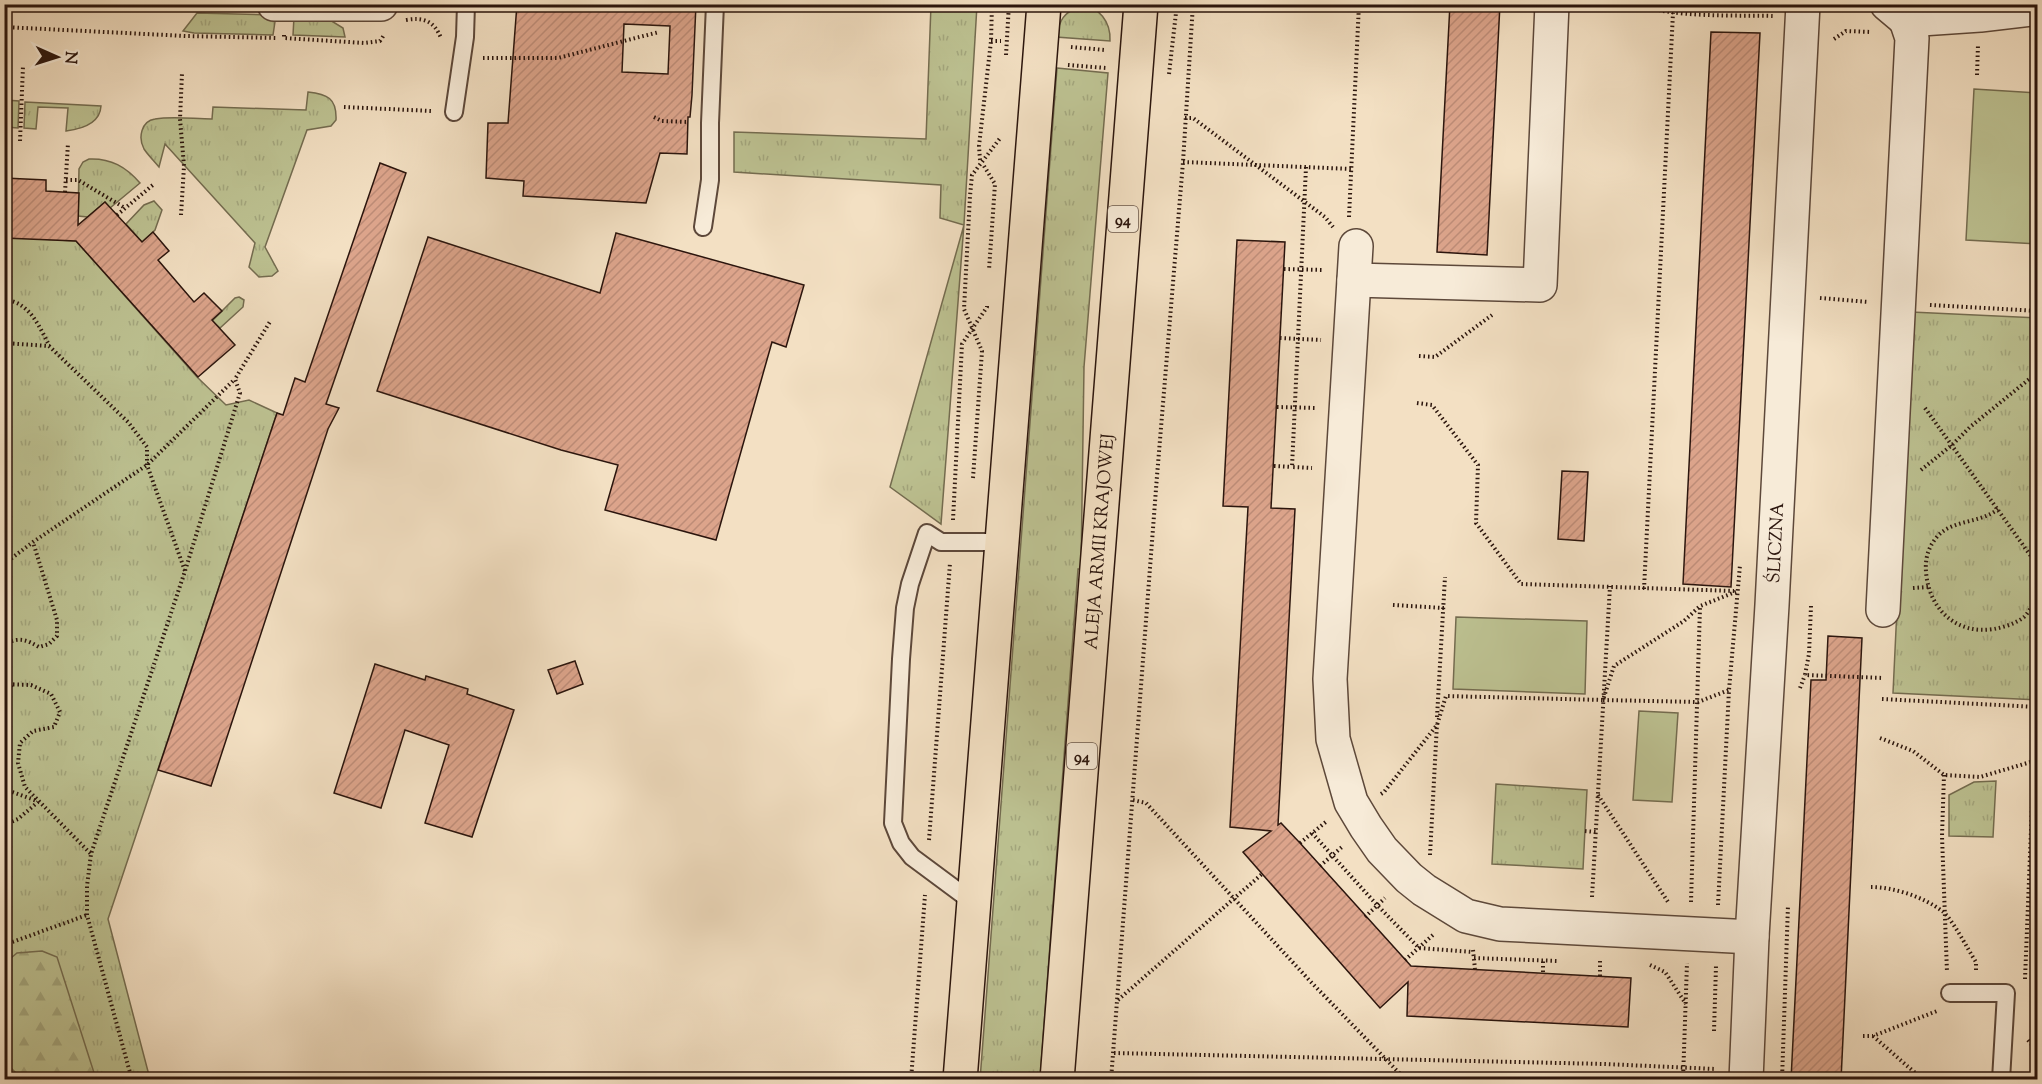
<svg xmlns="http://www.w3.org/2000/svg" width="2042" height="1084" font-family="'Sorts Mill Goudy',serif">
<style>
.grass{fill:url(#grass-tufts);stroke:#746c50;stroke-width:1.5}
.forest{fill:url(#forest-firs);stroke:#746c50;stroke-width:1.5}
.garden{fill:#bdc292;stroke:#746c50;stroke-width:1.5}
.building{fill:url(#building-hatch);stroke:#2b150d;stroke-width:1.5;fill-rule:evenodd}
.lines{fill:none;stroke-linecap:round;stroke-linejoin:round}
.service-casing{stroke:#5d483a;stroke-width:20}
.minor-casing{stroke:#5d483a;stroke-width:36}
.primary-casing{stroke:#2b150d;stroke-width:36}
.path{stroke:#2b150d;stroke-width:4;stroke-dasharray:1.5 3;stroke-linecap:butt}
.service{stroke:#f7ebd8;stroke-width:16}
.minor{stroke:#f7ebd8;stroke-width:33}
.primary{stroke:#f3e0c3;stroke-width:33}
.labels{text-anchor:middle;stroke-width:6;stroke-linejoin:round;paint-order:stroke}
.shield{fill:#f7ebd8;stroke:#68554a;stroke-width:1.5}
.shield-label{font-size:16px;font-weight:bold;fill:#2b150d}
.street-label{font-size:18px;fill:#2b150d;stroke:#f7ebd8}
</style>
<defs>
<pattern id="grass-tufts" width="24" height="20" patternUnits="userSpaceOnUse" patternTransform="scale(1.5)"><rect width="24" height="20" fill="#bdc292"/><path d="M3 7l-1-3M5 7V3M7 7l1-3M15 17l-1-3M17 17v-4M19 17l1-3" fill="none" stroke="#a3a67d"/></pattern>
<pattern id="forest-firs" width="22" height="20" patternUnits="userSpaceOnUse" patternTransform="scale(1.5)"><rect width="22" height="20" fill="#bdc292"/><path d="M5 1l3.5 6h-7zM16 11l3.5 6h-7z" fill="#a3a67d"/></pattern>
<pattern id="building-hatch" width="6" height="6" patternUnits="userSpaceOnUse" patternTransform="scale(1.5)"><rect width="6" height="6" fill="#dca48b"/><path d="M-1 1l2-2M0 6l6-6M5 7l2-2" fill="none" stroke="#bd8c77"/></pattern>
</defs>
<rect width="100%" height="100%" fill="#f3e0c3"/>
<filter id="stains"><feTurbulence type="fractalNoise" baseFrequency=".00333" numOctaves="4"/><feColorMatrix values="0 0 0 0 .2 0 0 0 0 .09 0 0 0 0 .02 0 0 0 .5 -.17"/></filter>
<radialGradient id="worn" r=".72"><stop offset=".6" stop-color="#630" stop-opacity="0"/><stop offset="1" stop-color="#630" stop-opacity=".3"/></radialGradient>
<g class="grass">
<path d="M931,5h46l-13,219 -23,300 -51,-37 74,-262 -24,-7 1,-33 -207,-13v-40l192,7z"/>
<path d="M1080,5c19,1 31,17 30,36l-54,-4c4,-18 7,-23 24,-32z"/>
<path d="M197,13l79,2 -3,20 -79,-2 -11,-2z"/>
<path d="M294,17l36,3 13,8 2,9 -52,-2z"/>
<path d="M1057,68l51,5 -24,294 -3,202h-3l-38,510 -60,1z"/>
<path d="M308,92c19,2 29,6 28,28l-5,6 -24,4 -42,117 13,24 -6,5 -13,1 -10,-10 6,-24 -90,-99 -6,23c-5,-6 -11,-12 -15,-18 -6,-11 -3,-28 11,-30 18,-3 39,0 57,0l1,-12 93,3z"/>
<path d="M5,100l14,1 -1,27 -13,-1z"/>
<path d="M25,102l76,4c-1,18 -19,23 -35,25l2,-23 -30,-1 -2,22 -12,-1z"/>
<path d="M89,159c22,-1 37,8 51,24l-30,25 -5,-6 -17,15 -10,-1 1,-47 4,-7z"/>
<path d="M154,201l8,9 -7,20 -13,12 -16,-18 18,-19z"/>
<path d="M5,237l71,4 121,136 29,28 23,-5 28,13 -169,506 42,160h-145z"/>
<path d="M239,297l5,3 -1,7 -23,21 -8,-7 23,-23z"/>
<path d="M1911,312l126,6v382l-144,-7z"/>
<path d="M1996,781l-3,56 -44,-1v-41l25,-13z"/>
<path d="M1496,784l91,6 -4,79 -91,-5z"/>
</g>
<path class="forest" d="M42,951l15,6 39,122h-74l-17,-17v-99l12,-10z"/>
<g class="garden">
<path d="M1974,89l63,4v151l-71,-4z"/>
<path d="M1456,617l131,4 -2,73 -132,-5z"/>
<path d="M1639,711l39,2 -6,89 -39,-2z"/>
</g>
<g class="building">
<path d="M517,4h179l-4,91 -2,22h-2l-1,37 -27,-1 -14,50 -123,-7 1,-15 -38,-3 2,-55h20zM624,24l46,2 -2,48 -46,-2z"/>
<path d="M1450,4h50l-13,251 -50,-3z"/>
<path d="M1711,32l49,1 -29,554 -48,-3z"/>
<path d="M380,163l26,10 -80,231 13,4 -11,21 -117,357 -53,-16 119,-357 6,2 12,-37 10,4z"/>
<path d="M4,178l42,2v11l33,2 -1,32 27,-23 37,40 11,-10 16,19 -11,9 36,42 10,-9 18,18 -10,9 23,25 -37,32 -122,-136 -72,-3z"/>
<path d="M616,233l188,52 -18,62 -14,-5 -56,198 -111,-30 13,-45 -57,-15 -184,-59 51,-154 172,56z"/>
<path d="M1237,240l48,2 -14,266 24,1 -17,316 3,-2 19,20 111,123 220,12 -3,49 -221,-11 1,-34 -28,26 -137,-156 28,-21 -41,-4 18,-320 -25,-1z"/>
<path d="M1562,471l26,1 -4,69 -26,-2z"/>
<path d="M1828,636l34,2 -21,442h-50l20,-400h15z"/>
<path d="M575,661l8,23 -26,10 -9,-24z"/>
<path d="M375,664l50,16 1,-4 42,13 -1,5 47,16 -42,127 -47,-14 24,-78 -44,-15 -24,78 -47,-15z"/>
</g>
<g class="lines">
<defs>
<g id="service">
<path d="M454,112l11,-75 1,-33"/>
<path d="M703,227l7,-47v-57l5,-119"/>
<path d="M974,903l-62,-46 -11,-14 -8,-20 8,-164 4,-51 5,-24 17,-51 14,9h61"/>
<path d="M1950,993h56l-5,87"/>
</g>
<g id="minor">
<path d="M274,4h107"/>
<path d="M1887,4l19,16 74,-5 51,-6v-5"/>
<path d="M1356,246l-26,433 3,60 18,63 15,25 16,23 27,28 15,12 42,26 34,8 252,13"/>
<path d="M1354,280l186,5 12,-281"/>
<path d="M1883,610l29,-572 -6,-18"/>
<path id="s1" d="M1746,1080l6,-143 20,-332 31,-601"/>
</g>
<g id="primary">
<path d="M960,1080l84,-1076"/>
<path id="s2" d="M1057,1080l84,-1076"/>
</g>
</defs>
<use href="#service" class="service-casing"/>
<use href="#minor" class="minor-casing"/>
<use href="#primary" class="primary-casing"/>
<g class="path">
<path d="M1642,4c21,14 103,11 131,12"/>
<path d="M406,20c18,-3 28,1 35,18"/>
<path d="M4,27l182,9 91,2"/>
<path d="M284,35v3l80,5 16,-2 4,-6"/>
<path d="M1834,39l12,-8 26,1"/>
<path d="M991,41h10"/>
<path d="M1071,47l34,3"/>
<path d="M1006,55l3,-51"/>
<path d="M483,58h75l101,-26"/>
<path d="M1068,65l38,3"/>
<path d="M1169,74l8,-70"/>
<path d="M1977,75l1,-30"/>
<path d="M344,107l88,4"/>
<path d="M654,117l8,4 26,1"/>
<path d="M1185,118h8l132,99 8,10"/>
<path d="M20,141l3,-75"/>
<path d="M980,160l-1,-14 12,-105 1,-37"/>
<path d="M1183,162l169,7"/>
<path d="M984,166l11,18 -6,86"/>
<path d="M1306,167l-14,300 20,1"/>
<path d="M66,180h12l47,28"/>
<path d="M65,192l3,-49"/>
<path d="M117,215l37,-31"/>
<path d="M181,215l3,-49 -4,-47 2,-46"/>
<path d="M1349,217l10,-213"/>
<path d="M1284,269l39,1"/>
<path d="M1820,298l49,4"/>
<path d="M4,300c25,1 35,26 45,45"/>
<path d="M1930,305l108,6"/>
<path d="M1280,338l41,2"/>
<path d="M4,343l45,3 79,76 19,25v18l38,106"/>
<path d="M1419,356l16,1 57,-42"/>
<path d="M1417,403l15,2 46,60 -2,58 45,61 213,7"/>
<path d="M1277,407l40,1"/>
<path d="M1925,408l113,158"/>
<path d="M1274,466l18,1"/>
<path d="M1921,470l31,-25 18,-18 68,-55"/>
<path d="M973,478l9,-127 -18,-42 6,-113 2,-21 29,-38"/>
<path d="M1998,509c-18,15 -47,10 -62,29 -8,10 -11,21 -10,34 3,37 30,63 68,57 10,-2 21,-5 30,-12 5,-5 9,-13 14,-19"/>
<path d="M953,520l9,-176 25,-37v-3"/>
<path d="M4,564l29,-22 114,-77 88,-86"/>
<path d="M1913,588l15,-1"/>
<path d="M1644,589l29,-576"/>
<path d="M1393,605l51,3"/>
<path d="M1811,606l-2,48 -4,21 79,3"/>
<path d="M4,651l3,-8c13,-6 20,-3 32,4l10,-3 8,-8v-16l-24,-78"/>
<path d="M4,684l27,1 20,9 9,18 -6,15 -21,4 -13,12 -2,20 7,24 66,67"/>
<path d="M1800,688l5,-13"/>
<path d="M1882,699l155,8"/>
<path d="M1603,700l95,2 31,-12"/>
<path d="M4,708l8,-24"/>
<path d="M1437,717l8,-140"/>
<path d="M1880,738l33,13 31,24 36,2 54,-16"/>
<path d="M1944,775l-2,61 5,136"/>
<path d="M4,789l33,12"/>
<path d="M1381,794l3,-2 53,-67 9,-29 157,4 11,-34 70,-45 16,-15 38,-15"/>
<path d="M1598,795l70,107"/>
<path d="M1133,800l13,3 164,178 96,99"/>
<path d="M4,825l14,-6 20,-17"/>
<path d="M1585,831l11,1"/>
<path d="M1312,833l65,72 42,43 54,4"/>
<path d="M929,840l21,-277"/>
<path d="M1300,843l27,-22"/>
<path d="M1430,855l7,-131"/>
<path d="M1320,866l22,-19"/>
<path d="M1871,887c22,0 53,10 71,24 10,7 26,39 34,51v9"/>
<path d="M1592,897l18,-311"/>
<path d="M1691,902l9,-295"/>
<path d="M1718,905l11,-215 11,-125"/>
<path d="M1365,917l20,-19"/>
<path d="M4,945l83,-30"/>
<path d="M1473,950l2,19"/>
<path d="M1474,958l84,3"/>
<path d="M1405,960l30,-27"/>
<path d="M1650,965l15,7 21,32"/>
<path d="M1543,972v-11"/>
<path d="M1600,976v-15"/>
<path d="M2025,979l11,-272"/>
<path d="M1118,1000l144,-126"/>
<path d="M1714,1031l2,-65"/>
<path d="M1863,1036h10l64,-25"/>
<path d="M1873,1036l48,42"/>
<path d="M2028,1040l10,12"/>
<path d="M1114,1053l491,11 111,5"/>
<path d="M1861,1075l59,3"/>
<path d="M132,1080l-45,-165v-29l4,-32 94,-283 55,-178 -5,-14 36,-59"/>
<path d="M911,1080l14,-185"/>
<path d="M1111,1080l46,-604 26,-314 10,-158"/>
<path d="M1683,1080l4,-117"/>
<path d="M1782,1080l6,-175"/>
</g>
<use href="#service" class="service"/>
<use href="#minor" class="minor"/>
<use href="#primary" class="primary"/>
</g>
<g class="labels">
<g class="shield">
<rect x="1108" y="206" width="30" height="26" rx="4.5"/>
<rect x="1067" y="743" width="30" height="26" rx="4.5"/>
</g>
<g class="shield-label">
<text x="1123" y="225">94</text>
<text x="1082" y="762">94</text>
</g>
<g class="street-label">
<text dy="6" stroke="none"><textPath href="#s2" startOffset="540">ALEJA ARMII KRAJOWEJ</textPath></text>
<text dy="6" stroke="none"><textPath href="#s1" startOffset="538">ŚLICZNA</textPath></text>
</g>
</g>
<rect width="2042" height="1084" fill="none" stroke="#f3e0c3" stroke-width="24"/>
<rect x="6" y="6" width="2030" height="1072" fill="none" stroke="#2b150d" stroke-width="3"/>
<rect x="12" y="12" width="2018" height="1060" fill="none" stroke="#2b150d" stroke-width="1.5"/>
<g transform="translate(57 57) rotate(93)" stroke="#f7ebd8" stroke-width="4.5" paint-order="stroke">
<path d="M0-4.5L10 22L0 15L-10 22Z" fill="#2b150d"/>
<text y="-9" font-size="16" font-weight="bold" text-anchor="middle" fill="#2b150d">N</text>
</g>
<rect width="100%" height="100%" filter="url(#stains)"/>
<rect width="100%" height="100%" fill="url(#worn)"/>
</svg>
